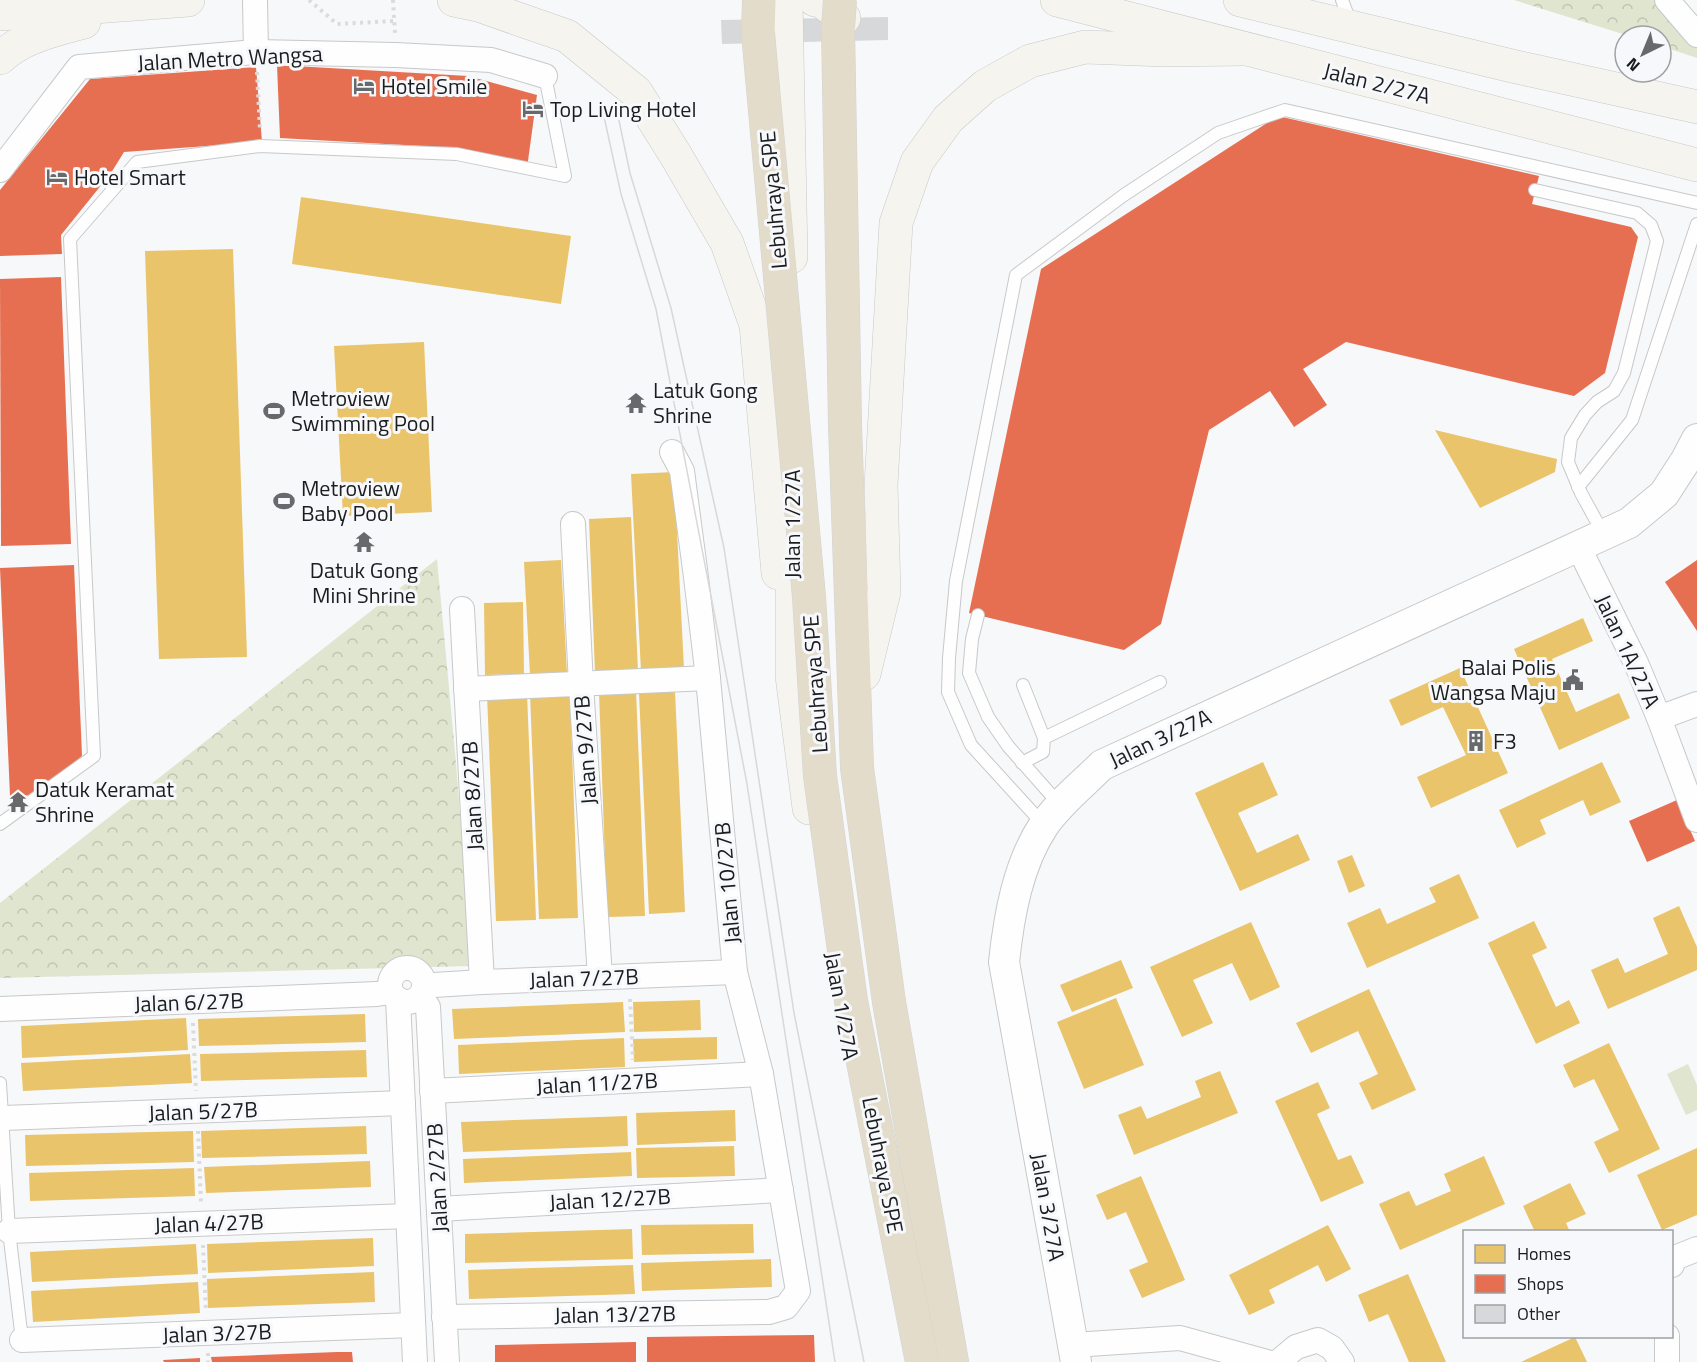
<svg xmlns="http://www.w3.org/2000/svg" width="1697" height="1362" font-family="'Titillium Web',sans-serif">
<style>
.green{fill:#e0e5cf}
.park{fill:url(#park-crowns)}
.homes{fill:#e9c46a}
.shops{fill:#e76f51}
.building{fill:#d7d8d9}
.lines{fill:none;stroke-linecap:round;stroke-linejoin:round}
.service-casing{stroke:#c7c8c9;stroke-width:14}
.minor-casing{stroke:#c7c8c9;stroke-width:26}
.tertiary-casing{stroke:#c7c8c9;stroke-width:32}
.secondary-casing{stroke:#c7c8c9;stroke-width:34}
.motorway-casing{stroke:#d3d4d5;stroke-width:34}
.path{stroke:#dbdbdb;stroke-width:4;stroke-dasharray:3 4.5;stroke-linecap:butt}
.service{stroke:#fefefe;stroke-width:12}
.minor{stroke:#fefefe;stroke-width:24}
.tertiary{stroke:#fefefe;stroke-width:30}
.secondary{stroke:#f6f4ee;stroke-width:33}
.motorway{stroke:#e3dcca;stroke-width:33}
.tram{stroke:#d8d8d8;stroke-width:1.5}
.motorway-bridge-casing{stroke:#d3d4d5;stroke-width:34;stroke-linecap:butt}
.motorway-bridge{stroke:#e3dcca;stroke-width:33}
.labels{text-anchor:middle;stroke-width:6;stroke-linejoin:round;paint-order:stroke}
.street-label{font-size:22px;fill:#1b1c1d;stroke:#f6f8fb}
.poi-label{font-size:22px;fill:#1b1c1d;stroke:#f6f8fb;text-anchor:start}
</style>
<defs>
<pattern id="park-crowns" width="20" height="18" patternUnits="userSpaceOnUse" patternTransform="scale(1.5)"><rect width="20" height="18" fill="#e0e5cf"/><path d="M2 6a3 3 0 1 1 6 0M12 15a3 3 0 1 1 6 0" fill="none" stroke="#c0c4b1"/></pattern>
</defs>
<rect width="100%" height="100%" fill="#f7f8fa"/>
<path class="green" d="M1688,1064l9,21v25l-11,5 -19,-41z"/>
<g class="park">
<path d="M1514,0h145l38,44v14l-36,-12v-10h-32z"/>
<path d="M437,559l19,204 16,203 -472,12v-75z"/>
</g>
<g class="homes">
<path d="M301,197l270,39 -10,68 -269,-40z"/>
<path d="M233,249l14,408 -88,2 -14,-408z"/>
<path d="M424,342l8,170 -89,4 -9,-170z"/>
<path d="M1435,430l122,29 -2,13 -75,36z"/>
<path d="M674,472l10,197 -43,2 -10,-197z"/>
<path d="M631,517l7,154 -43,2 -6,-154z"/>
<path d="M561,560l6,114 -37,1 -6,-113z"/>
<path d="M523,602l1,72 -39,1 -1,-72z"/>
<path d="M1583,618l10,23 -41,18 24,53 43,-19 11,25 -71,32 -45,-101z"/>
<path d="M1460,668l48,105 -77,35 -14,-31 49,-22 -23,-48 -42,19 -12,-26z"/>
<path d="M636,690l9,226 -38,1 -8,-225z"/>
<path d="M675,691l10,221 -36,2 -10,-221z"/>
<path d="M527,693l9,227 -40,1 -9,-227z"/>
<path d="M570,693l8,225 -39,1 -9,-225z"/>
<path d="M1263,762l15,33 -40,18 19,40 41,-19 12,26 -70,31 -45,-98z"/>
<path d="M1602,762l19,40 -31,14 -7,-16 -43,20 6,14 -29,14 -18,-38z"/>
<path d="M1352,855l13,31 -16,7 -12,-32z"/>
<path d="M1459,874l20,44 -112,50 -20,-45 33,-15 7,16 49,-22 -7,-14z"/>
<path d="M1679,906l18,41v23l-89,39 -17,-39 27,-12 7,15 43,-19 -15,-36z"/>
<path d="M1534,921l13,27 -15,7 24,52 13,-7 11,23 -44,21 -48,-101z"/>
<path d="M1251,922l29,65 -30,14 -18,-38 -39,17 20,43 -31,14 -32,-70z"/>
<path d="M1121,960l12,28 -61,24 -12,-27z"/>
<path d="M1369,989l47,101 -44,20 -13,-27 19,-9 -20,-43 -47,22 -15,-30z"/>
<path d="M1116,998l28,67 -60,24 -27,-67z"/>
<path d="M700,1000l1,30 -67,2 -1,-30z"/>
<path d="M623,1002l2,30 -171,7 -2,-30z"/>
<path d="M365,1014l1,28 -167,4 -1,-27z"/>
<path d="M186,1018l2,32 -166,8 -1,-32z"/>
<path d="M717,1037v22l-83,3 -1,-23z"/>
<path d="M624,1038l1,29 -166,7 -1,-29z"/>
<path d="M1609,1043l51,106 -51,24 -15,-31 25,-12 -25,-51 -20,9 -11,-23z"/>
<path d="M366,1050l1,27 -166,4 -1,-27z"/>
<path d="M190,1054l2,29 -169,8 -2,-28z"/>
<path d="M1220,1071l18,42 -104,42 -16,-40 23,-9 6,13 54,-22 -6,-16z"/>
<path d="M1318,1082l12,26 -13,6 21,46 13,-5 13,28 -43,19 -46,-101z"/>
<path d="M735,1110l1,31 -99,4 -1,-32z"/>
<path d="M627,1116l1,30 -165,6 -2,-30z"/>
<path d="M366,1126l1,28 -165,4 -1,-27z"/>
<path d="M193,1131l1,31 -168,4 -1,-31z"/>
<path d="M734,1146l1,30 -98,2 -1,-30z"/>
<path d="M1697,1148v67l-35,15 -25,-55z"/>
<path d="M631,1152l1,24 -168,7 -1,-24z"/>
<path d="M1484,1156l21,48 -105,46 -21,-46 30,-13 7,15 35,-15 -7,-17z"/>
<path d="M370,1161l1,26 -165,6 -2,-26z"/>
<path d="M194,1168l1,28 -165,5 -1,-28z"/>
<path d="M1141,1176l44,104 -43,18 -13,-28 19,-8 -22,-50 -19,8 -11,-25z"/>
<path d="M1570,1183l16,31 -20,9 4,9h-35l-12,-26z"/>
<path d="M753,1224l1,29 -112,2 -1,-30z"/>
<path d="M1328,1225l23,44 -25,13 -8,-17 -49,25 6,13 -26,12 -20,-40z"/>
<path d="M632,1229l1,30 -168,4v-29z"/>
<path d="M373,1238l1,28 -166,7 -1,-29z"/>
<path d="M196,1244l2,30 -166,8 -2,-30z"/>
<path d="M771,1259l1,28 -130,4 -1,-28z"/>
<path d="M633,1265l2,29 -166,5 -1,-29z"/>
<path d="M374,1272l1,30 -167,6 -1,-29z"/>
<path d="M1408,1274l38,88h-37l-21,-48 -19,8 -11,-27z"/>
<path d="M198,1282l2,31 -167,9 -2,-31z"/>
<path d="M1575,1337l12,25h-66z"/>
</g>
<g class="shops">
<path d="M277,65l191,11 69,19 -10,73 -71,-20 -176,-10z"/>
<path d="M256,67l6,75 -138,10 -13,21 -50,62 1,19 -62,2v-66l90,-111z"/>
<path d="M1278,116l261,60 -7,28 99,23 7,10 -33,136 -31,23 -228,-54 -43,27 24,36 -33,22 -24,-36 -61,39 -48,194 -37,26 -155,-37 72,-344z"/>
<path d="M61,277l10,267 -70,2 -1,-267z"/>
<path d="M1697,560v71l-32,-49z"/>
<path d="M74,565l8,191 -42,39 -30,1 -10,-228z"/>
<path d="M1677,800l18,41 -48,21 -18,-41z"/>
<path d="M814,1335l1,27h-168v-25z"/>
<path d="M636,1342v20h-141v-17z"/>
<path d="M337,1352h15l1,10h-141l-1,-5z"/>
<path d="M200,1358v4h-36l-1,-2z"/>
</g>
<path class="building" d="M888,17v23l-166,4 -1,-24z"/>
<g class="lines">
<defs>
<g id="service">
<path d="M1342,0l9,24"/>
<path d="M1535,190l102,23 14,12 6,16 -33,132 -10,18 -17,11 -12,13 -14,23 -3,24 13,31 23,42"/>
<path d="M1578,487l54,-67 65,-196"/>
<path d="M978,615l-6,24 -3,34 19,44 20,29 52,59"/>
<path d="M1044,738l116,-56"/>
<path d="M1022,763l21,-11 1,-14 -21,-53"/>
<path d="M0,824l94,-68 -24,-517 67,-77 123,-16 197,8 108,22 -20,-100"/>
<path d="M1043,824l-72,-79 -23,-53 1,-34 7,-77 60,-306 108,-80 94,-62 67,-23 412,93"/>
<path d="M0,1083l9,148 13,109"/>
</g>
<g id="minor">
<path d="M255,0l1,52"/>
<path d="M1667,0l30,35"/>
<path d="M0,170l79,-103 177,-15 140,3 95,5 54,16"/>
<path d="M573,524l8,161 19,292"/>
<path d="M1579,548l57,115 23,55 38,-14"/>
<path d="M462,609l20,373"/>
<path d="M466,689l242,-11"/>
<path d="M1659,718l38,102"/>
<circle cx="407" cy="985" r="17"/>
<path d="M424,989l10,-4 48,-3 253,-10"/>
<path d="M420,996l8,11 19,355"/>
<path d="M398,999l17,363"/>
<path d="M0,1009l377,-15 13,-2"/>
<path d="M432,1091l329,-17"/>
<path d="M3,1118l400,-15"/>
<path d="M439,1209l342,-19"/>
<path d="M9,1231l399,-15"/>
<path d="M1672,1265v-6l25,-10"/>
<path d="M444,1317l325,-5 17,-5 12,-16 -37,-217 -26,-102 -27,-294 -12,-101 -14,-106 -10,-19"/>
<path d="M22,1340l391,-15"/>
<path d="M1073,1345l107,-7 87,24"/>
<path d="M1278,1362l18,-15 22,-7 14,8 10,14"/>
<path d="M1667,1362v-26"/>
</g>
<path id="tertiary" d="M1076,1362l-72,-400c5,-47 14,-98 40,-137 16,-23 39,-41 58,-60l527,-242 35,-29 22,-34 11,-21"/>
<g id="secondary">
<path d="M454,0l24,5 89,31 69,56 39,62 52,89 29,82 22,248"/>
<path d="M786,0l5,257"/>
<path d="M815,0l6,1 23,17"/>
<path d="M1057,0l640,165"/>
<path d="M1240,0l272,66 185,41"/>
<path d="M0,14l188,-14"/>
<path d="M0,58c22,-21 55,-28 84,-36"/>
<path d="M792,543v133l17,132"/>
<path d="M864,674l20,-82 -3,-107 15,-262 21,-61 31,-43 37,-33 45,-25 55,-14 80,3 78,-1"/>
</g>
<g id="motorway">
<path d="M838,27l7,398 12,343 32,234 63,360"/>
<path d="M758,33l1,-33"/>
</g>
</defs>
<use href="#service" class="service-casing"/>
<use href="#minor" class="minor-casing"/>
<use href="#tertiary" class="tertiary-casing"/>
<use href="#secondary" class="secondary-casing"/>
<use href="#motorway" class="motorway-casing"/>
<g class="path">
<path d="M309,0l28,24 57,-3"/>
<path d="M393,0l2,33"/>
<path d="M257,72l3,58"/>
<path d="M630,999l3,61"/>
<path d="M193,1023l3,68"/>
<path d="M198,1131l3,71"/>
<path d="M203,1245l3,67"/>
<path d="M208,1353v9"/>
</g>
<use href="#service" class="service"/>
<use href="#minor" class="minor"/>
<use href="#tertiary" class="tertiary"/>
<use href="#secondary" class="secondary"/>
<use href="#motorway" class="motorway"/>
<g class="tram">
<path d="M601,103l20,91 35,115 91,475 88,578"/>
<path d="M617,111l13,62 41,135 53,240 70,465 70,349"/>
</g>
<defs>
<g id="motorway-bridge">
<path d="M838,27l2,-27"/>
<path d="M758,33l51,564 11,179 31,225 71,361"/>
</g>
</defs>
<use href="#motorway-bridge" class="motorway-bridge-casing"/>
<use href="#motorway-bridge" class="motorway-bridge"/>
</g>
<defs>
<symbol id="hotel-bare" viewBox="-9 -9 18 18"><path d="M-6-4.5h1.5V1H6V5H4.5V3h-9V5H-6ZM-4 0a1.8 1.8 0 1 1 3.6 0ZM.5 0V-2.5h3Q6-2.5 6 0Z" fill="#68696a" stroke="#f6f8fb" stroke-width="2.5" paint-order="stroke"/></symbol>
<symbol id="temple-bare" viewBox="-9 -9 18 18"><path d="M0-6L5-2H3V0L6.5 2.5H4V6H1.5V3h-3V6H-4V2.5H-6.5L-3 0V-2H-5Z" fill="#68696a" stroke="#f6f8fb" stroke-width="2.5" paint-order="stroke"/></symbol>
<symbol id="stadium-bare" viewBox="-9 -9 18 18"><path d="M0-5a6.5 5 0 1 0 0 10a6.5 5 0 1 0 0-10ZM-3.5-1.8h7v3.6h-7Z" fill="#68696a" stroke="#f6f8fb" stroke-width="2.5" paint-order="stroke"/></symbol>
<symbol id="civic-bare" viewBox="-9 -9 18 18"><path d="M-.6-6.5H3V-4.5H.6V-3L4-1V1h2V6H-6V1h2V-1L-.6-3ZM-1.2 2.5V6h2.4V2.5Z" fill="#68696a" stroke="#f6f8fb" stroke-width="2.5" paint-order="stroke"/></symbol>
<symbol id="building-bare" viewBox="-9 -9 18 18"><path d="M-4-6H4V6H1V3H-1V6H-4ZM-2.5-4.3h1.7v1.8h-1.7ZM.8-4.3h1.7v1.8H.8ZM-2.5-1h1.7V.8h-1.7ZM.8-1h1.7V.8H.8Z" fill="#68696a" stroke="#f6f8fb" stroke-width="2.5" paint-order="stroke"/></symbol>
</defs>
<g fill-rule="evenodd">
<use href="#hotel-bare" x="349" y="71" width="30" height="30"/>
<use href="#hotel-bare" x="518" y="94" width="30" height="30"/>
<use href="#hotel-bare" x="42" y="162" width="30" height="30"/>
<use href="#temple-bare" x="621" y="388" width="30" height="30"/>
<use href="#stadium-bare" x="259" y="396" width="30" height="30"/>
<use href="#stadium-bare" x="269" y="486" width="30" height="30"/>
<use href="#temple-bare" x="349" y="527" width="30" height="30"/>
<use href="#civic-bare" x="1558" y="665" width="30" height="30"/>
<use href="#building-bare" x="1461" y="726" width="30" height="30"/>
<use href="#temple-bare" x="3" y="787" width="30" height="30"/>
</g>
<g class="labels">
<g class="street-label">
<text transform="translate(230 58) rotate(-3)" y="8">Jalan Metro Wangsa</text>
<text transform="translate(1377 83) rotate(14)" y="8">Jalan 2/27A</text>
<text transform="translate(773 200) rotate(-95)" y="8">Lebuhraya SPE</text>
<text transform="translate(792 524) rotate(-90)" y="8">Jalan 1/27A</text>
<text transform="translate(1628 651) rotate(65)" y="8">Jalan 1A/27A</text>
<text transform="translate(815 684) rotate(-94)" y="8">Lebuhraya SPE</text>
<text transform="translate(1160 738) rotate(-25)" y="8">Jalan 3/27A</text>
<text transform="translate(585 750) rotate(-94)" y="8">Jalan 9/27B</text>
<text transform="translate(472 796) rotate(-93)" y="8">Jalan 8/27B</text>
<text transform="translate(727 883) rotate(-95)" y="8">Jalan 10/27B</text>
<text transform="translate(584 978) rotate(-2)" y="8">Jalan 7/27B</text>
<text transform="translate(189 1002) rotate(-2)" y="8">Jalan 6/27B</text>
<text transform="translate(842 1006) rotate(80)" y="8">Jalan 1/27A</text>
<text transform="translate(597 1083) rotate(-3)" y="8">Jalan 11/27B</text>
<text transform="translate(203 1111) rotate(-2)" y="8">Jalan 5/27B</text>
<text transform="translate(883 1165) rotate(79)" y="8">Lebuhraya SPE</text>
<text transform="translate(437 1178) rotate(-93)" y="8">Jalan 2/27B</text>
<text transform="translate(610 1199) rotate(-3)" y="8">Jalan 12/27B</text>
<text transform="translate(1048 1207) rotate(80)" y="8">Jalan 3/27A</text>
<text transform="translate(209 1223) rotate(-2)" y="8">Jalan 4/27B</text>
<text transform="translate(615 1314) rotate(-1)" y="8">Jalan 13/27B</text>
<text transform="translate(217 1333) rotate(-2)" y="8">Jalan 3/27B</text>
</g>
<g class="poi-label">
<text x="381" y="94">Hotel Smile</text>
<text x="550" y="117">Top Living Hotel</text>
<text x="74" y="185">Hotel Smart</text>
<text x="653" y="398">Latuk Gong<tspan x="653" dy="25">Shrine</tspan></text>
<text x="291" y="406">Metroview<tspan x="291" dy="25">Swimming Pool</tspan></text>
<text x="301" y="496">Metroview<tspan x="301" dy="25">Baby Pool</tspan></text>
<text x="364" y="578" text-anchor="middle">Datuk Gong<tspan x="364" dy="25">Mini Shrine</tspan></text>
<text x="1556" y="675" text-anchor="end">Balai Polis<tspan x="1556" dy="25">Wangsa Maju</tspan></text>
<text x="1493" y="749">F3</text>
<text x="35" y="797">Datuk Keramat<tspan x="35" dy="25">Shrine</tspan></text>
</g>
</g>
<rect x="1463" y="1230" width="210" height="108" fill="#f6f8fb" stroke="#9ea0a2" stroke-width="1.5"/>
<rect x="1475" y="1245" width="30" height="18" fill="#e9c46a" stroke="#9ea0a2" stroke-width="1.5"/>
<text x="1517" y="1260" font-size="18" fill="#1b1c1d">Homes</text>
<rect x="1475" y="1275" width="30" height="18" fill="#e76f51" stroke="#9ea0a2" stroke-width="1.5"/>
<text x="1517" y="1290" font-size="18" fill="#1b1c1d">Shops</text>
<rect x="1475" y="1305" width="30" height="18" fill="#d7d8d9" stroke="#9ea0a2" stroke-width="1.5"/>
<text x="1517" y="1320" font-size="18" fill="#1b1c1d">Other</text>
<g transform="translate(1643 54) rotate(223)"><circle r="28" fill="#f6f8fb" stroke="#9ea0a2" stroke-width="1.5"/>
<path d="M0-4.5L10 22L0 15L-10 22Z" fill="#68696a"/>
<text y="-9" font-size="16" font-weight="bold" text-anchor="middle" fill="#1b1c1d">N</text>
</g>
</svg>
